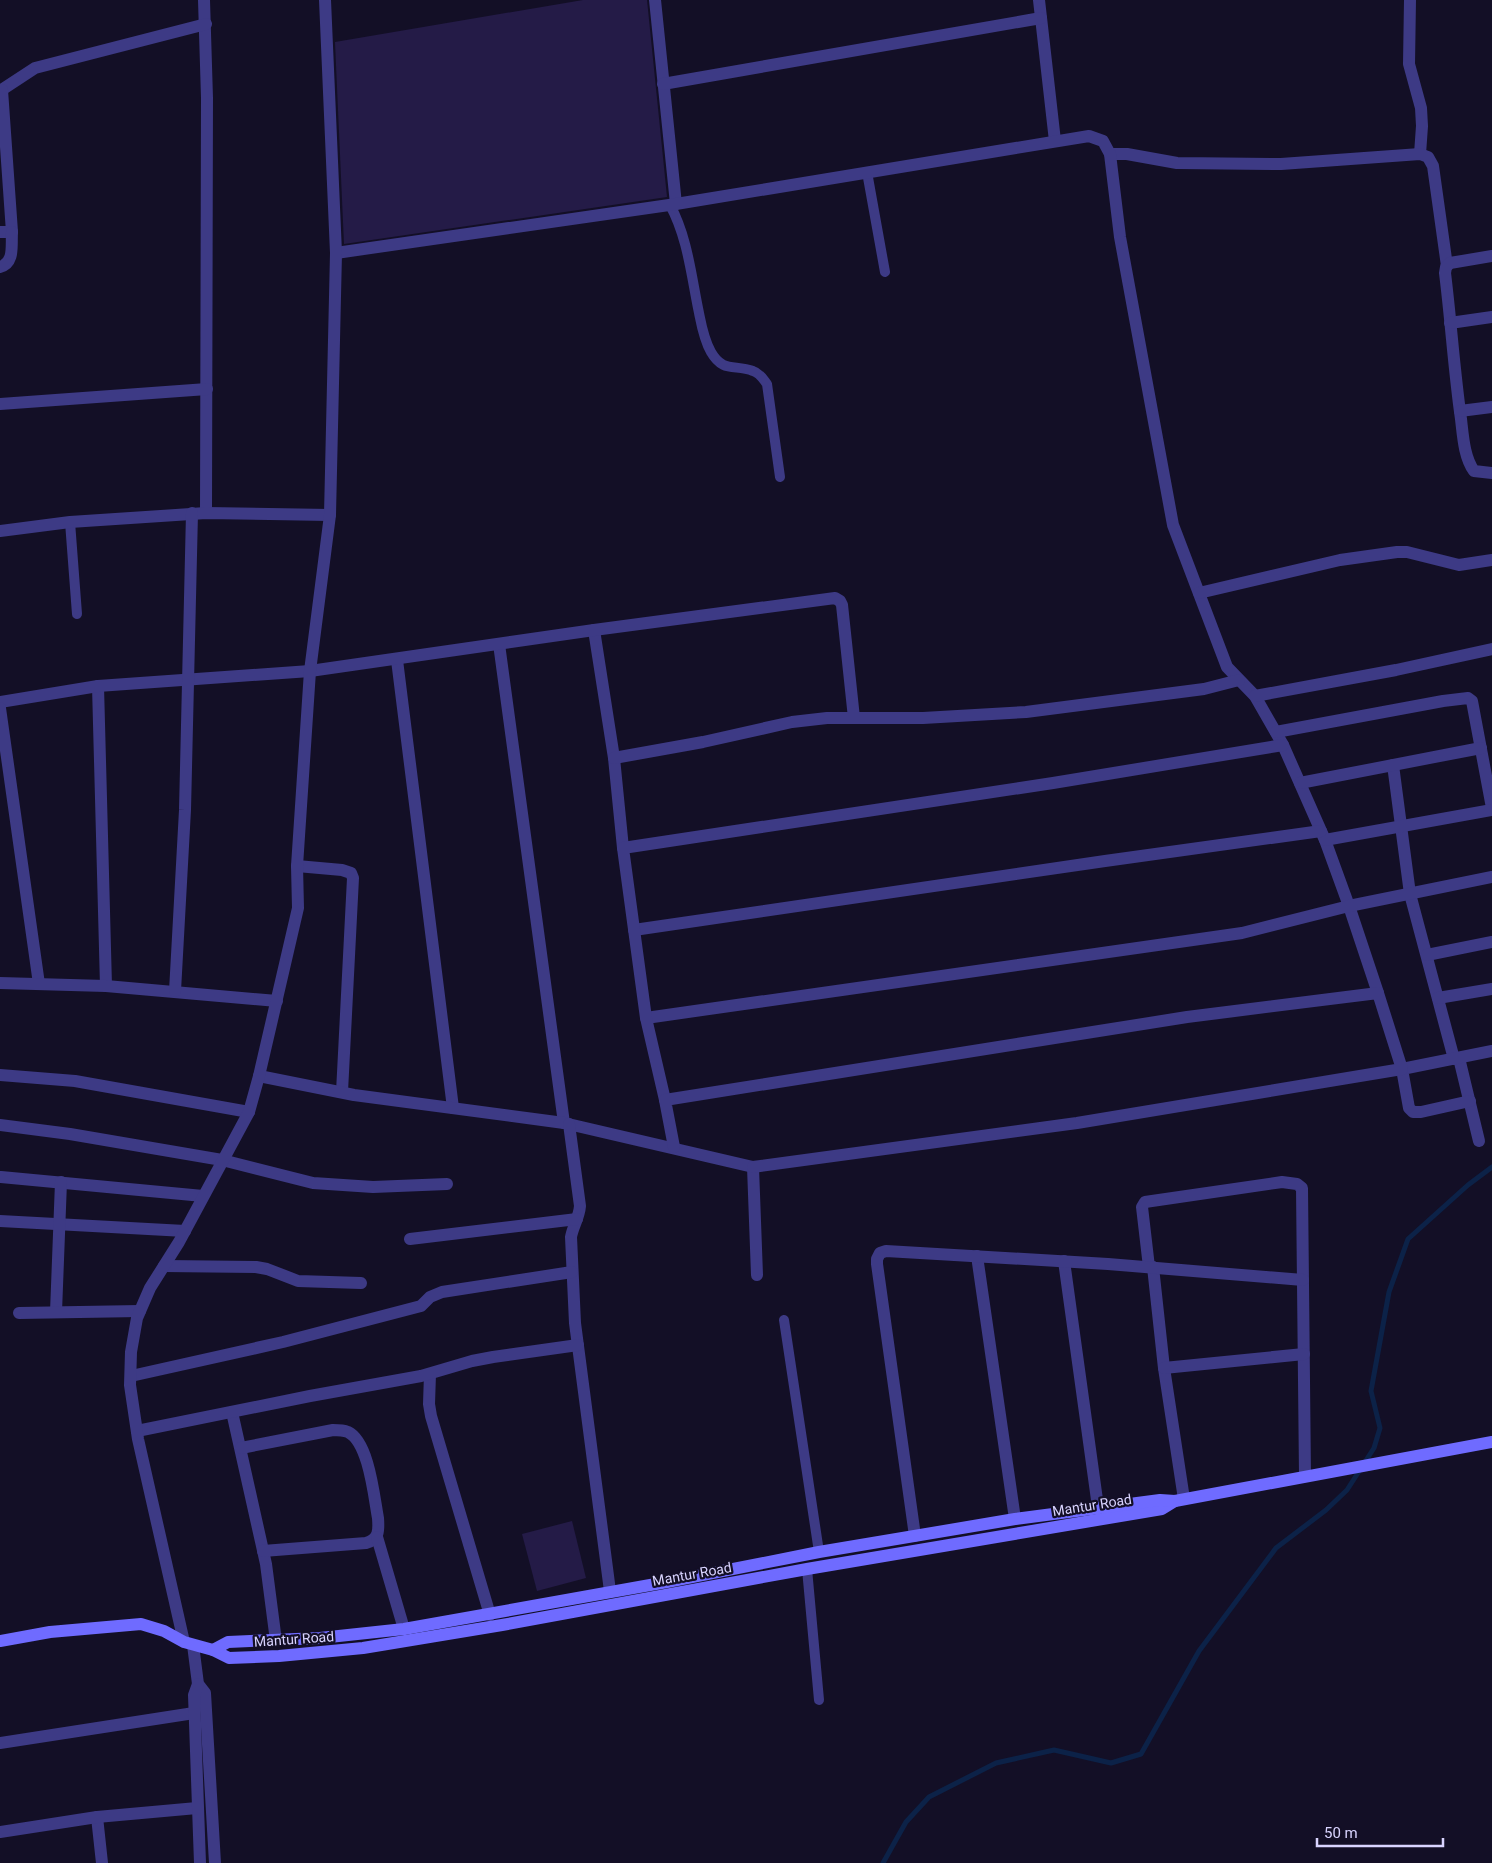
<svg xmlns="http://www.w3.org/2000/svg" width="1492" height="1863" font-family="Roboto,sans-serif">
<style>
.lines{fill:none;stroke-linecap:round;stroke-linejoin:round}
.stream{stroke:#0c2248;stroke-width:5}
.building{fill:#241b47}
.service{stroke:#3d3a85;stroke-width:10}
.minor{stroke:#3d3a85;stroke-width:12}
.tertiary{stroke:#3d3a85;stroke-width:12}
.secondary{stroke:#6f6bff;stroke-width:12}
.labels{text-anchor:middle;stroke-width:4.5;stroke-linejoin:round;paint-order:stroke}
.street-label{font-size:14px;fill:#d9d4ff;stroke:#130f26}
</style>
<rect width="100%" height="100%" fill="#130f26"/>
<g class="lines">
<path class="stream" d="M883,1863l23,-41 23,-25 67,-34 58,-13 57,13 30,-9 58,-103 77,-103 50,-38 21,-20 27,-42 6,-20 -9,-37 18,-99 19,-53 60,-54 24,-18"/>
</g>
<g class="building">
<path d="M583,0h64l20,197 -323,47 -9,-202z"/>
<path d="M572,1521l14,57 -49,13 -15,-57z"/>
</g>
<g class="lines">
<g class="service">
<path d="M867,172l18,100"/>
<path d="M670,205c17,31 21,68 28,103 3,14 5,30 13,44 12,21 24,12 42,19 7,2 10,8 14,13l13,93"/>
<path d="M70,522l7,92"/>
<path d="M784,1320l35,232"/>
<path d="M807,1569l12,131"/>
</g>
<g class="minor">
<path d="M204,0l3,98 -1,415"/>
<path d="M655,0l21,204"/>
<path d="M1039,0l16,141"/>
<path d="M1410,0l-1,64 12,44 1,18 -2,28"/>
<path d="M663,84l378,-66"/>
<path d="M0,91l35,-23 171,-44"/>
<path d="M1110,154h17l50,9 104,1 139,-10 8,3 5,9 14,100"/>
<path d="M0,232h12l-10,-142"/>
<path d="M336,253l340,-49 413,-68 14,5 7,13 10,83 53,288 54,142 28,29 28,49 42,95 24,66 29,87"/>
<path d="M1492,256l-42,7 -4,4 -1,6c6,48 9,97 16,146 2,17 3,38 13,52l18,2"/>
<path d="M0,267c15,-4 11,-22 12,-35"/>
<path d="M1450,323l42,-6"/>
<path d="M0,404l207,-15"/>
<path d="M1460,411l32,-4"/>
<path d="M0,531l70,-9 136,-9 124,2"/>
<path d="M1199,593l141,-33 57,-8h10l52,13 33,-5"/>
<path d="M594,630l20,128 9,90"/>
<path d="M499,644l65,479"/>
<path d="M397,660l56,448"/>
<path d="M98,686l8,300"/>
<path d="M1255,696l141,-26 96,-21"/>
<path d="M0,702l98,-16 212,-15 284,-41 241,-32 5,3 2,4 12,113"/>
<path d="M0,708l39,276"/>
<path d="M1276,732l167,-31 25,-3 4,3 20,107"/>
<path d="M614,758l89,-16 89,-20 35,-4h96l103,-6 178,-23 35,-9"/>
<path d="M1393,765l17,129 44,165"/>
<path d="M1300,783l181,-35"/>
<path d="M1325,840l167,-30"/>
<path d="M297,866l45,4 9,3 2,5 -11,214"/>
<path d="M634,930l471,-69 216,-30"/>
<path d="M1427,955l65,-13"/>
<path d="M0,983l106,3 171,15"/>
<path d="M175,991l10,-181 7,-297"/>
<path d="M1438,998l54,-9"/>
<path d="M646,1018l596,-85 107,-27 143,-29"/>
<path d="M1459,1058l20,83"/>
<path d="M0,1075l75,6 174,31"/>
<path d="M259,1076l95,19 210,28 189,44 4,108"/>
<path d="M665,1100l-19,-82 -23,-170 430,-65 230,-38"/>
<path d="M1470,1101l-49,11h-8l-4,-4 -7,-39 90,-18"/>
<path d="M569,1124l11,82c-1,12 -7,20 -9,31l4,86 35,268"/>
<path d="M0,1125l70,9 152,26 91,23 60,4 74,-3"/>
<path d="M674,1147l-9,-47 522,-83 191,-24 24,76 -325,54 -324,44"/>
<path d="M1,1177l202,19"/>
<path d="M0,1221l185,10"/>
<path d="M410,1239l167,-20"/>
<path d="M977,1256l38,263"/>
<path d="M1064,1261l34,246"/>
<path d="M164,1266l92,1 11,2 31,12 63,2"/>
<path d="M1149,1267l-7,-60 3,-5 137,-20 15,2 5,4 3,288"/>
<path d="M1153,1267l11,101 20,131"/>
<path d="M56,1312l5,-130"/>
<path d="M19,1313l121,-2"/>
<path d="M1164,1368l140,-14"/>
<path d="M430,1374l-1,30 2,12 59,199"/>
<path d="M131,1376l152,-34 138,-36 9,-9 12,-5 130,-20"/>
<path d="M232,1412l34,152 10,77"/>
<path d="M137,1431l173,-35 111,-20 51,-15 21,-4 85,-12"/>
<path d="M241,1448l92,-18c5,0 10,0 15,2 21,10 26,65 30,86 1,13 1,21 -12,25l-103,8"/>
<path d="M915,1536l-38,-272v-5l3,-6 6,-2 222,13 195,16"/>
<path d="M377,1537l27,92"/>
<path d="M0,1743l194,-30"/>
<path d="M97,1817l5,46"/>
<path d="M0,1832l97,-15 100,-9"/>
</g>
<g class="tertiary">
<path d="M184,1642l-46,-203 -8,-54 1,-33 6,-34 13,-30 29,-46 70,-130 10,-36 39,-168 -1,-42 13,-195 20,-156 6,-262 -11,-253"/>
<path d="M193,1645l5,39 7,9 10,170"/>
<path d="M198,1684l-4,11 6,168"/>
</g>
<g class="secondary">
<path d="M0,1641l50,-9 91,-8 23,7 20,11 29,8 16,8 50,-2 84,-8 139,-23 305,-56 355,-60 13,-8"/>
<path d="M213,1650l15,-8 92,-4 84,-9 263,-47 152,-30 196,-33 145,-19 15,1 317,-59"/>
</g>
</g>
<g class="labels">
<g class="street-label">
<text transform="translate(1092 1505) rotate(-9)" y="5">Mantur Road</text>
<text transform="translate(692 1574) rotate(-10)" y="5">Mantur Road</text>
<text transform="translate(294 1639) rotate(-4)" y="5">Mantur Road</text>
</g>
</g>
<path d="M1317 1838v8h126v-8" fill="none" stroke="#d9d4ff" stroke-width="2.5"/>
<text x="1324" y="1838" font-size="15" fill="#d9d4ff" stroke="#130f26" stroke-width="4" paint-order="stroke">50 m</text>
</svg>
